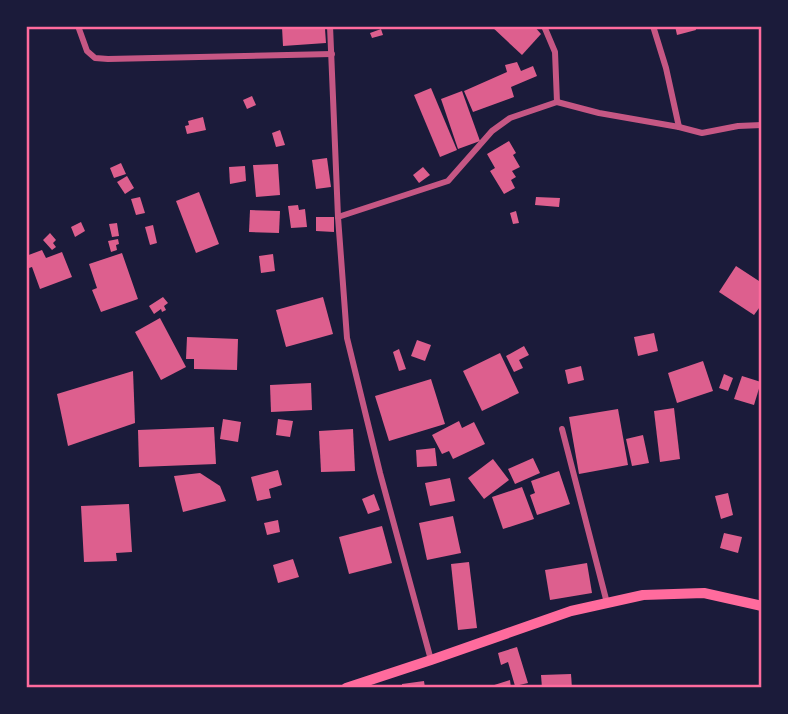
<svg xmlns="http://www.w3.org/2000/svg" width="788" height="714" font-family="Jost,sans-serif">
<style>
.building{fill:#dd5f8e}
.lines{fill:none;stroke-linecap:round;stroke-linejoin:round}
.minor{stroke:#c65784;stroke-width:6}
.primary{stroke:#ff6b9d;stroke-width:10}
.neatline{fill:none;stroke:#ff6b9d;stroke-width:2.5}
</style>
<rect width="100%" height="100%" fill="#1b1b3a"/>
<g class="building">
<path d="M321,26l1,3h3l1,14 -43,3 -1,-19z"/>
<path d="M491,26h43l7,8 -19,21z"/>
<path d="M675,26h20l1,4 -19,5z"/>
<path d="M381,29l2,6 -11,3 -2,-5z"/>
<path d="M517,62l4,9 12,-5 4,10 -26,11 3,10 -41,15 -9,-21 43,-19 -2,-7z"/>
<path d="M431,88l26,62 -17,7 -26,-62z"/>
<path d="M462,91l18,50 -22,8 -17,-50z"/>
<path d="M252,96l4,9 -9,4 -4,-9z"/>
<path d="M203,117l3,13 -19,4 -2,-8 4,-1 -1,-4z"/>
<path d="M280,130l5,15 -9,2 -4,-14z"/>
<path d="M509,141l7,12 -3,2 7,12 -8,4 4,6 -5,3 4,8 -11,6 -14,-23 5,-3 -8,-14z"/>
<path d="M327,158l4,29 -15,2 -4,-29z"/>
<path d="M121,163l5,11 -12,4 -4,-10z"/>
<path d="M278,164l2,31 -24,2 -3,-32z"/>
<path d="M245,166l1,15 -16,3 -1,-17z"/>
<path d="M423,167l7,8 -11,8 -6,-8z"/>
<path d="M127,176l7,12 -9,6 -8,-12z"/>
<path d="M199,192l20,52 -23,9 -20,-52z"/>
<path d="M140,197l5,16 -9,2 -5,-16z"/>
<path d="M536,197l24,1 -1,9 -24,-2z"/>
<path d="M298,205l1,5 6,-1 2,18 -16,1 -3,-22z"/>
<path d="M250,210l30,1 -1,22 -30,-1z"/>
<path d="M516,211l3,12 -6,1 -3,-11z"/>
<path d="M316,217h18v15l-18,-1z"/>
<path d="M81,222l4,9 -10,6 -4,-10z"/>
<path d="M117,223l2,13 -7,1 -3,-13z"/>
<path d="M153,225l4,18 -7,2 -5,-18z"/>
<path d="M50,233l6,7 -3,3 3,4 -4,3 -9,-10z"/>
<path d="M118,239l1,5 -3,1 1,5 -6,2 -3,-11z"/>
<path d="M42,250l4,8 16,-6 10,25 -32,12 -8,-22 -3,1 -3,-12z"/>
<path d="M122,253l16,46 -37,13 -9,-22 5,-2 -8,-24z"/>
<path d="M273,254l2,17 -14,2 -2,-17z"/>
<path d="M736,266l26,17v21l-8,11 -35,-23z"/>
<path d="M163,297l5,6 -4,3 2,4 -4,2 -1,-3 -7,5 -5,-8z"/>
<path d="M323,297l10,37 -47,13 -10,-37z"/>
<path d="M160,318l26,49 -25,13 -26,-48z"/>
<path d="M654,333l4,18 -20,5 -4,-19z"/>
<path d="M187,337l51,2 -1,31 -43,-1v-10h-8z"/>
<path d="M417,340l14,5 -6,16 -14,-5z"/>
<path d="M524,346l5,9 -10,5 4,8 -9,4 -8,-16z"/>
<path d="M399,349l7,20 -7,2 -6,-19z"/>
<path d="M500,353l19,40 -37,18 -19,-40z"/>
<path d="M703,361l10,30 -36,12 -9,-30z"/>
<path d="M581,366l3,14 -16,4 -3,-14z"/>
<path d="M133,371l2,52 -67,23 -11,-52z"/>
<path d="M724,374l9,4 -5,13 -9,-3z"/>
<path d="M742,376l19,6 -7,23 -20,-6z"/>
<path d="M431,379l14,45 -56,17 -14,-45z"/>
<path d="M311,383l1,27 -41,2 -1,-27z"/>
<path d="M674,408l6,51 -20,3 -6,-51z"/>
<path d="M618,409l10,56 -49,9 -10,-57z"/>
<path d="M223,419l18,3 -3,20 -18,-3z"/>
<path d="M278,419l15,2 -3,16 -14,-2z"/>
<path d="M459,421l3,7 12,-6 11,22 -32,15 -4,-8 -7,3 -10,-19z"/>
<path d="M214,427l2,37 -77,3 -1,-37z"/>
<path d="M353,429l2,42 -34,1 -2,-41z"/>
<path d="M643,435l6,28 -17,3 -6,-27z"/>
<path d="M435,448l2,18 -20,1 -1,-17z"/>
<path d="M533,458l7,15 -25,11 -7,-15z"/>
<path d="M493,459l16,21 -25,19 -16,-21z"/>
<path d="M278,470l4,15 -13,4 2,9 -14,3 -6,-24z"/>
<path d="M559,471l11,33 -33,11 -7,-20 5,-2 -4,-12z"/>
<path d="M200,473l20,13 6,15 -43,11 -9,-36z"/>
<path d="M450,478l5,23 -25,5 -5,-23z"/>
<path d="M522,487l12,32 -31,10 -11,-32z"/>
<path d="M728,493l5,22 -12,4 -6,-23z"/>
<path d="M374,494l6,16 -12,4 -6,-15z"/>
<path d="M129,504l3,48 -16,1 1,8 -33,1 -3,-56z"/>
<path d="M453,516l8,37 -34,7 -8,-37z"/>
<path d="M278,520l2,12 -13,3 -3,-12z"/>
<path d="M382,526l10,37 -43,11 -10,-37z"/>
<path d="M724,533l18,4 -4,16 -18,-5z"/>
<path d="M293,559l6,18 -21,6 -5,-18z"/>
<path d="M469,562l8,66 -19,2 -7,-66z"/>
<path d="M587,563l5,30 -42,7 -5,-30z"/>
<path d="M517,647l11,36 -13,3 -7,-24 -7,3 -3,-12z"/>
<path d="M571,674l1,14h-30l-1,-13z"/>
<path d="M510,680l1,8h-23v-1z"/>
<path d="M424,681l1,7h-23v-4z"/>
</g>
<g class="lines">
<g class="minor">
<path d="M78,26l9,25 8,7 13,1 224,-5"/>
<path d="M330,26l8,191 9,121 33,135 51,187"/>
<path d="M544,26l11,26 2,50"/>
<path d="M653,26l13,42 13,59"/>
<path d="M338,217l110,-36 44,-50 18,-13 47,-16 42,11 80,14 23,6 36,-7 24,-1"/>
<path d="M562,429l45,174"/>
</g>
<path class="primary" d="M346,688l85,-28 140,-49 72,-16 61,-2 58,13"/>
</g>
<rect width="788" height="714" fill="none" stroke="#1b1b3a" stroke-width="56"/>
<rect x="28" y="28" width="732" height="658" class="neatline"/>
</svg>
